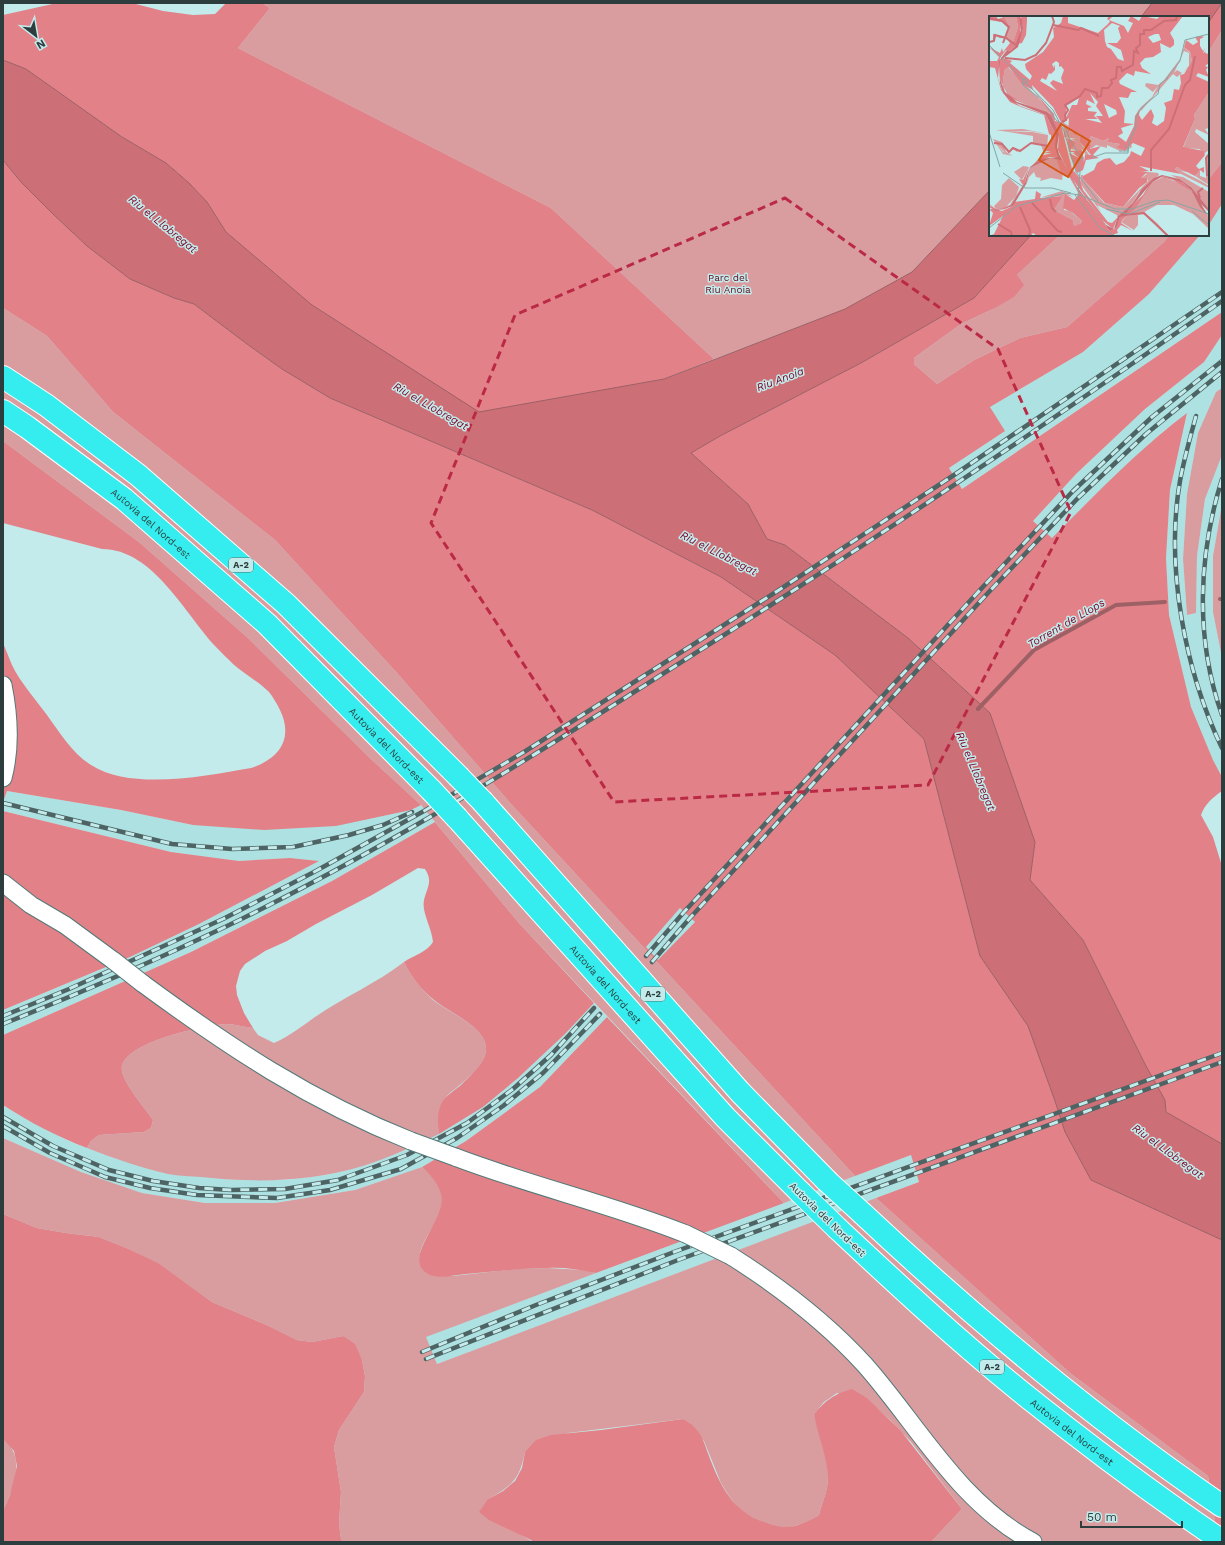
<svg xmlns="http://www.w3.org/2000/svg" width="1225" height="1545" font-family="'Work Sans',sans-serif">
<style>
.built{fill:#aee1e1}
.green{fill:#d99da0}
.forest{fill:#e28288;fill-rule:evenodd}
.water{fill:#cd6f76;stroke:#9d6065}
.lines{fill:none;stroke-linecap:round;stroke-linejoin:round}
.stream{stroke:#9d6065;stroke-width:4}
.secondary-casing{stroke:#537978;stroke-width:19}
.motorway-casing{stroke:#fff;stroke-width:24}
.secondary{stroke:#fff;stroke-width:17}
.motorway{stroke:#35edee;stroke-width:22}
.rail-casing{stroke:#4e6363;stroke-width:4.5}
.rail{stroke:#c3ebeb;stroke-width:3;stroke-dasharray:9;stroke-linecap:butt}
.secondary-bridge-casing{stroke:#537978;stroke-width:19;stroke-linecap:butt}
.motorway-bridge-casing{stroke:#fff;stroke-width:24;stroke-linecap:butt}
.secondary-bridge{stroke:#fff;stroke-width:17}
.motorway-bridge{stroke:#35edee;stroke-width:22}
.marked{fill:none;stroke:#bb2a45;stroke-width:3;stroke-dasharray:8 5;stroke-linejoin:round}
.labels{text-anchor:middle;stroke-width:3;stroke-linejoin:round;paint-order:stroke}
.shield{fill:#c3ebeb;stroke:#5a7171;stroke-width:1}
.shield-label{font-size:9px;font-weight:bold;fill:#2d3d3d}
.park-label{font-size:10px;fill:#630b1e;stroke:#c3ebeb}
.street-label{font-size:10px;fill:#2d3d3d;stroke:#c3ebeb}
.water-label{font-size:11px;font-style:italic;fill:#7c0124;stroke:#c3ebeb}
.inset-river{fill:none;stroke:#cd6f76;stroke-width:2}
.inset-road{fill:none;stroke:#87a5a5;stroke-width:1}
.view{fill:#d55611;fill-opacity:0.15;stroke:#d55611;stroke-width:2}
.inset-edge{fill:none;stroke:#2d3d3d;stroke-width:2}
</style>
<rect width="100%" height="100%" fill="#c3ebeb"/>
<g class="built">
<path d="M1222,204v108l-260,177 -13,-21 55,-37 -14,-24 93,-55 66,-58 51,-59h8v-9z"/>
<path d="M1222,335v53l-6,4 -18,41 -11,61 -4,65 4,56 9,-2 1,-57 8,-57 17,-44v49l-9,52v56l9,46v119l-9,-17 -22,-53 -22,-92 -3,-57 4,-68 17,-76 -25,18 -66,63 -44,43 -19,-17 43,-47 69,-65 59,-47z"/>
<path d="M7,791l114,19 72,15 218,-15 10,-5 14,17 -103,59 -141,71 -188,83v-25l127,-53 69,-33 120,-63 -29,-3 -51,3 -68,-9 -168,-41v-9z"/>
<path d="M680,907l15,15 -36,38 -13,-13z"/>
<path d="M594,1003l13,14 -67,70 -74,54 -44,26 -67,23 -80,13h-70l-63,-10 -61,-21 -78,-34v-33l12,8 51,27 50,19 114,21h57l40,-5 36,-9 38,-14 38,-18 44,-27 35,-29 47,-44z"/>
<path d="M911,1155l8,27 -482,182 -12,-27z"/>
</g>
<g class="green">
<path d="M262,3h890l-11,14h-151v173l-78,82 -67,37 -131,50 -163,-151 -313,-160 32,-40z"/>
<path d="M1222,30v132l-14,18v-127z"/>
<path d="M1060,235h109l-5,7 -97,85 -47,11 -46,22 -37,24 -23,-20v-6l47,-34 32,-15 24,-34z"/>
<path d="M3,308l44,28 66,76 162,128 122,133 115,132 343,371 -71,27 -265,-280 -98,-118 -49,-45 -124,-122 -109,-96 -136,-101z"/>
<path d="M1222,388v67l-17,44 -8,57 -1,57 -9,2 -4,-56 4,-65 11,-61 18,-41z"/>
<path d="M1222,504v154l-9,-46v-56z"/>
<path d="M404,962c6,13 18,28 29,38 20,16 73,34 45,67 -5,6 -11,12 -17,17 -4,4 -10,7 -14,12 -5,7 -9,30 -8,38 -25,12 -50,24 -76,32 -52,16 -108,17 -162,11 -11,-1 -22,-1 -33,-3 -27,-6 -55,-16 -81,-26l4,-7 8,-6 45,-3 7,-4 2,-8c-8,-12 -29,-36 -31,-49 -5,-28 84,-46 104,-47 8,0 18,3 27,4l5,7 16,8c16,-7 28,-17 41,-26 29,-20 62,-34 89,-55z"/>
<path d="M3,1138l78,34 61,21 63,10h70l80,-13 67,-23c8,8 17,16 20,28 5,28 -33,48 -19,75l30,6 63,-7 32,-1 35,2 13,3 -170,64 11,27 439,-166 194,175 138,103 8,52 -2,14h-283l31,-33 -51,-67 -22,-23 -11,-10 -41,-16 -13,9 -10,12c6,23 17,50 13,74 -2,9 -6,18 -8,27l-14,8 -18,5 -15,-2 -16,-7 -16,-9 -11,-14 -8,-13 -17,-42 -21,-22 -115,14 -43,19c-6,28 -12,33 -37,47l30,34 15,9h-190l-2,-3 -2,-15 2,-32 -7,-45 5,-17 25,-38 1,-16 -3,-16 -19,-24 -31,6 -15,-2 -28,-14 -57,-24 -55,-39 -28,-14 -30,-12 -33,-4 -29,-5 -34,-14z"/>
<path d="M3,1439c24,18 10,50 0,72z"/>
</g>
<g class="forest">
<path d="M57,3h75l31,8 30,4 22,-1 11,-11h36l8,5 -32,40 313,160 163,151 -50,20 -185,34 -167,-108 -86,-73 -19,-30 -18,-19 -23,-20 -44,-26 -96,-68 -23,-9v-45z"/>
<path d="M1222,3v27l-14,23v-30z"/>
<path d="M3,160l18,22 32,32 34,32 43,33 44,19 20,6 53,40 35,25 48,29 262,112 129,67 114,78 89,84 56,217 48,70 27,75 10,31 26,48 131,60v302l-6,-14 -8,-52 -138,-103 -194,-175 43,-16 -8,-27 -56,21 -343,-371 -115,-132 -122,-133 -162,-128 -66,-76 -44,-28zM680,908l15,14 -37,38 -12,-13z"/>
<path d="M1222,162v42l-14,22v-46z"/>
<path d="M1031,235h29l-43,40 7,10 -10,12 -21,12 -32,15 -47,34v6l23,20 37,-24 46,-22 47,-11 97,-85 5,-7h31l-51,59 -66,58 -93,55 15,24 -56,37 13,21 260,-177v23l-18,27 -59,47 -69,65 -43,47 19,17c43,-43 86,-88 135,-125l-17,77 -4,68 3,57 22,92 22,53 9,17v14c-10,7 -17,13 -21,24l12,22 9,29v278l-56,-32 -1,-12 -19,-34 -63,-126 -53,-60 5,-38 -45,-129 -82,-75 -123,-93 -18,-6 -19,-35 -57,-51 29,-17 141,-73 113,-65z"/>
<path d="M3,441l136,101 109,96 124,122 49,45 -10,5 -75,16 -72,4 -71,-5 -72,-15 -114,-19 -4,11v-159c3,7 6,15 9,22 8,17 24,35 35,50 13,18 25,38 44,50 41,26 114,11 160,3 28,-9 43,-29 29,-58 -3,-6 -7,-13 -11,-18 -11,-11 -25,-18 -36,-28 -6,-6 -12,-12 -17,-17 -31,-33 -63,-98 -114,-98l-99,-26z"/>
<path d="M3,811l168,41 68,9 51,-3 29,3 -120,63 -69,33 -127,53z"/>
<path d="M435,822l84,101 75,80 -29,31 -47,44 -35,29 -44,27c-1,-9 -2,-19 1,-27 3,-11 15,-16 23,-24 5,-5 10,-10 15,-16 28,-33 -25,-51 -44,-67 -12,-9 -24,-25 -30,-38 10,-7 22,-9 29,-20 -1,-11 -7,-22 -9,-33 -3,-16 12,-24 1,-40l-7,-1 -46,27 -56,29 -29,17 -22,10 -20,13 -5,7 -4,15 1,9 7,18 9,15c-9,-1 -19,-4 -27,-4 -20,1 -109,19 -104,47 2,13 23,37 31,49l-2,8 -7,4 -45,3 -8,6 -4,7c-29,-11 -58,-26 -84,-43v-70l188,-83 141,-71z"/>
<path d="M607,1017l177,186 -188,70c-16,-3 -32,-6 -48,-5 -27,0 -55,4 -82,6 -11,1 -25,5 -36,1 -1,0 -4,-3 -5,-3 -21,-17 23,-54 16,-78 -3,-11 -11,-19 -19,-27l44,-26 74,-54z"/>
<path d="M3,1214l34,14 29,5 33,4 30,12 29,14 54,39 57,24 28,14 15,2 31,-6 12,8 7,16 3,16 -1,16 -25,38 -5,17 7,45 -2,32 2,15 2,3h-340v-31l7,-16 7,-29 -3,-15 -11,-12z"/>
<path d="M852,1389l15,9 34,33 61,78 -31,33h-398l-2,-2 -42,-20 -10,-8 9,-13 15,-8 12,-10 7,-13 3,-16 11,-12 15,-5 50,-5 82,-11c4,3 9,5 12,9 8,8 10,18 14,28 11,29 23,55 55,66 22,9 35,5 55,-7 2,-9 6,-18 8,-27 4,-25 -9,-49 -13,-74 12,-14 20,-20 38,-25z"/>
</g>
<g class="water">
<path d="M1152,3h70l-14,20v-6h-67z"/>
<path d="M3,60l23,9 96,68 44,26 23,20 18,19 19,30 86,73 167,107 185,-33 181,-70 67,-37 78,-82v45h41l-57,63 -113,65 -141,73 -29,17 57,51 19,35 18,6 123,93 82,75 45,129 -5,38 53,60 63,126 19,34 1,12 56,32v96l-131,-60 -26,-48 -10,-31 -27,-75 -48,-70 -56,-217 -89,-84 -114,-78 -129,-67 -262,-112 -48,-29 -35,-25 -53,-40 -20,-6 -44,-19 -43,-33 -34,-32 -32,-32 -18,-22z"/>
</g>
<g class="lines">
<g class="stream">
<path d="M1220,599h2"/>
<path d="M978,709l56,-59 82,-45 49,-3"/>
</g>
<defs>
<g id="secondary">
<path d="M3,685c6,30 8,63 0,93"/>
<path d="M3,883l28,22 34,20 49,36"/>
<path d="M142,983c87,64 168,118 269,158"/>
<path d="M455,1157c76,29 156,47 231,77"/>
<path d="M731,1256c49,31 94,65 134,109 53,60 94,138 168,177"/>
</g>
<g id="motorway">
<path d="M3,377l43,28 92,70 148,129 172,172"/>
<path id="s1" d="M3,411l24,16 97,72 143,125 164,166"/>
<path d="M483,802l257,290 87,89"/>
<path id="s2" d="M457,818l268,299 75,75"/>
<path d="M863,1214c113,106 230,204 359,292"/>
<path id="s3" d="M838,1229c60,56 119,111 182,162 65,52 133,103 202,150"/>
</g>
</defs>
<use href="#secondary" class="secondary-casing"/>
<use href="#motorway" class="motorway-casing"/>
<use href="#secondary" class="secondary"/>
<use href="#motorway" class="motorway"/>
<defs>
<g id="rail">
<path d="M1196,416c-6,22 -12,43 -16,65 -15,86 5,190 42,267"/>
<path d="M1222,479c-24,77 -27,160 0,236"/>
<path d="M3,803l169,41 60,5 61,-2 56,-12 34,-10 29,-13"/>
<path d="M646,956l38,-44 296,-322 93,-99 79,-74 70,-56"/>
<path d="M652,962l38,-44 297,-324 91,-96 68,-64 76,-62"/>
<path d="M3,1016l66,-27 154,-70 91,-47 110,-61 100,-59 255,-162 175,-115 268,-183"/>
<path d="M3,1024c75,-30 149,-62 222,-97 163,-79 317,-176 469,-273 179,-113 355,-231 528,-353"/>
<path d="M3,1117l50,29 56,24 44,11 46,7 32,2 54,-1 53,-9 69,-25 60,-32 46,-34 38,-34 43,-47"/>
<path d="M3,1126l47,27 55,24 45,11 47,7 80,3 53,-8 71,-21 56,-31 46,-32 40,-33 57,-59"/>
<path d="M422,1352l114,-47 138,-53 548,-199"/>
<path d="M426,1359l252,-99 544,-198"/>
</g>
</defs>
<use href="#rail" class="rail-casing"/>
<use href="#rail" class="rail"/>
<defs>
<g id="secondary-bridge">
<path d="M114,961l28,22"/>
<path d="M411,1141l44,16"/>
<path d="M686,1234l45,22"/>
</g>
<g id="motorway-bridge">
<path d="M458,776l25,26"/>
<path d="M431,790l26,28"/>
<path d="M827,1181l36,33"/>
<path d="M800,1192l38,37"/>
</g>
</defs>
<use href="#secondary-bridge" class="secondary-bridge-casing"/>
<use href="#motorway-bridge" class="motorway-bridge-casing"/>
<use href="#secondary-bridge" class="secondary-bridge"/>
<use href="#motorway-bridge" class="motorway-bridge"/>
</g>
<path class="marked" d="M785,198l213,151 73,163 -143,273 -314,17 -183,-279 84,-208z"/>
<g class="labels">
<g class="shield">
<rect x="229" y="558" width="24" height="14" rx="3"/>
<rect x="641" y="987" width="24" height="14" rx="3"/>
<rect x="980" y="1360" width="24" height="14" rx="3"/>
</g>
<g class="shield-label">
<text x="241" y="568">A-2</text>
<text x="653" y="997">A-2</text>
<text x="992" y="1370">A-2</text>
</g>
<g class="park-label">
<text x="728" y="281">Parc del<tspan x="728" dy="12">Riu Anoia</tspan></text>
</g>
<g class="street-label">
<text dy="4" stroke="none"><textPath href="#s1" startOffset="186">Autovia del Nord-est</textPath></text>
<text dy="4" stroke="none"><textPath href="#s1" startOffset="510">Autovia del Nord-est</textPath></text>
<text dy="4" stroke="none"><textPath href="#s2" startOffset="223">Autovia del Nord-est</textPath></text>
<text transform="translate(828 1219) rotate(44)" y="4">Autovia del Nord-est</text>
<text dy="4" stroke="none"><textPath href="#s3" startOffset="310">Autovia del Nord-est</textPath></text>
</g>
<g class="water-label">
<text transform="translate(163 224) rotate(39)" y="4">Riu el Llobregat</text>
<text transform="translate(780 379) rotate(-21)" y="4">Riu Anoia</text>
<text transform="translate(431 406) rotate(30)" y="4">Riu el Llobregat</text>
<text transform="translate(719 553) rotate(27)" y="4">Riu el Llobregat</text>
<text transform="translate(1066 623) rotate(-30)" y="4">Torrent de Llops</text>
<text transform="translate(976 771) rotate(67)" y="4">Riu el Llobregat</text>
<text transform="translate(1168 1151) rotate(36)" y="4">Riu el Llobregat</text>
</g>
</g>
<g transform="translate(989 16)">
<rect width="220" height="220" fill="#c3ebeb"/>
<path d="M27,0l2,11 -5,15 -7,-5 4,-9 -7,-11zM195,31l6,6 2,8 -3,6 -12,10 -4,-3 -32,37 -1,-3 12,-11 6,-11 -5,6 -8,-6 1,-3 12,2 6,-5 16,-21zM195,35l5,2v13l-7,7 -5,-3 -3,3zM19,51l36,37 7,10 -26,-10 -16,-10 -6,-7v-7l2,-11zM220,76v36l-4,1 4,6 -13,-6 -1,3 14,12v6l-4,3 -6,-4 -16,-1 12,-29 -1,-4zM74,106l7,5 -1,6 2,-3 4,6 2,-3 4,2 -2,6 11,15 -4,1 -2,-6 -6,-6 4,4 -2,2 -8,-2 -1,-3 5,-4 -4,-3h5l-13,-2zM34,113l25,5 -19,-3h-24l27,1 16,3 -1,14 -4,2 -2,-6 -10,-2 -14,9 -5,-4 8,3 13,-9v-6l-37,-6zM102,120l12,5 6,-3 -2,4 13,2 -2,2 5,4 7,-3v-3l2,2 -1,2 -11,3 -13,-6v3l-11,-3 -5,4 -3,-6zM4,123l9,3 4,10 6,3 -7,-2 -8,-9 6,8 10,4 -10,-2zM220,137l-1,12 1,20 -14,-9 5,-6v6l6,2v-21zM62,142l5,1 7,14 -1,7 -11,-2 -11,3 1,-3 -5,-1 -2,-5 -5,5 -2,6 -12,19 11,-18 4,-16zM34,150l6,1 -7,13 -8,-8zM188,151l9,3 1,2 -6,-1 20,10 8,5v2l-28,-14 -6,-5zM151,155l18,2 1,2 -20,17 -6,11 -16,14v-2l-20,-10 4,7 -21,-29 1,-8h2v4l21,24 19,4 25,-26 -1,-3h-6l6,-4zM182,159l12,2 26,15v17l-19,-23zM174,161l19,7 10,8 17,26v11l-16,-15 -19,-9h-17l-13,7 13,11 12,13 -26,-22 -5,1v10l-4,5 -13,-8 16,-17 16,-23zM20,162l10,9 -3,9 -11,12 -9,2 -2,-4 7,-7 1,-14zM73,175l11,6 -7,-2 -2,15 6,1 12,10 -3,4 -5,1 -1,-6 -19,-10 9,-14 -21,1z" fill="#d99da0" fill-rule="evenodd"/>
<path d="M0,0h7l2,3 6,-2 6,11 -4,9 7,5 5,-15 -2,-11h3l2,6 -1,14 -5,10 -5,5 -4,-1 -6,8 -2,20 5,15 17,13 26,9 10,20 2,22h-9l-17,9 9,-10 11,-3h-8l7,-2h-5l5,-10v-6l-2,-1 -5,-19 -23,-8 -11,-5 -9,-12 -6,-22 -6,-1v-6h8l2,-4 -10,-10 11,6 2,-5 1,4 7,-9 -4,-5h-6l-4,-2 -2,5 -5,2 4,-3v-6l12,3 3,-9 -6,-6 -13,-2zM32,0h6v5l-1,14 -4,8 -4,1 5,-15zM74,0h5v7l30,10 10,-9 2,-3 -3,-2 2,-3 3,1 -3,3 15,6 4,7 5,-10 -5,-2 3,-5 8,5 3,-5 15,3 3,-3h23l-13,17 4,7v5l-4,3 -10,-5 1,9 -8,5 -8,1 -5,5 2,5 9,6 -16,-3 -1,5 -7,-3 -8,8 1,3 17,8h-6l-3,6 -9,-1 6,14 -1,12 10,1 -13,4 2,5 -5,3 8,6 8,-16 1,-10 5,-8 -1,7 3,5 9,-11 3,7 -2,7 5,3 7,-5 2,-13 -2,-5 8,-3 2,-11 5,1 2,-7 -1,-8 4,-1 8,-13 -2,-9 -6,-5 2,-7 7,5 5,-3 -3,-5 6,-1 3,1 -4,2v7l3,5 2,-3 -2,5 3,-2 -1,2 4,1v9l-4,3 3,1 -2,3 3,7 -11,-4 -2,3 13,6v10l-15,23 1,4 -12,28 21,4 1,4 -9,11 3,3 5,-2v6l-4,-3 -5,6 -18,-9 -2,2 6,5 -42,-8 10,5h-9l7,1 -6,6h6v4l-8,6 -16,19 -18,-4 -22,-24v-3l11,-6 3,-7 7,-4 6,-1 6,7 8,-3 6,-7 1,-4 10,5 4,-8 -12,-5 -8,8 -8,-4 3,-3 -13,-2 2,-4 -6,3 -12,-5 -3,7 3,2 -1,4 11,-3 -8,9 6,3 -13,2 -3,10 -6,3 -8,-20 10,5 -6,-5 2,-1h-6l-2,-14 9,4 -6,9 12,-1 2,12 1,-7h6l-12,-14 2,-6 -3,-2 -3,3 -4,-6 -3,3 1,-15 -8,7 11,44 7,8 4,13 25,32 4,1 6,-6 -5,12 -11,-9 -31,-43 -13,-27 1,-15 -7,-18 -43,-20 -9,-18v-18l4,-3 8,3 -2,2 20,17 2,-4 -6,-7 -1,-5 18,-12 11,-15 -1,-9 8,-5zM123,7l8,3 -2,2 3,10 -4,5h-10l14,7 3,11 -6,-2 -7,-10 -4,-2 -2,-6 -1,-11zM166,18h4l2,6 -8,3 -5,-6zM67,45l3,2v4l2,-1 3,4 -3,8 2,6 -10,-4 -3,3 7,8 -17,-10 2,-3 4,2 3,-7 2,1 4,-4v-6l-1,4 -2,-4zM20,51l13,17 11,6 18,24 -26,-10 -16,-10 -6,-8v-6l2,-11zM43,69l21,22 8,15 -6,-1 -1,-7 -21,-24zM101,77l8,9 -2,4 7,10h-7l6,7 -17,-4h13l-4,-3 3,-4 -9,-1v-3l4,-1 -6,-3 1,-4 8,4zM90,82l-2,7h-5l-6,13v-12zM115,88l12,6 1,4 -8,4zM67,143l7,2 14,28 32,41 6,-1 5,-12 23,-22 8,-13 5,-4 7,-2 9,3 11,4 9,8 17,27 -18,-27 -18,-11 -12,-3 -8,5 -18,27 -13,11 -1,3 12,8 -12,-6 -4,5 1,3 -9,3h-72l-4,-3 -2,3h-42l5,-2 9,-18 -14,10 4,-13 -4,-4 13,2 11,-5 2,-4 20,-3 1,-8 5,3 -1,4 23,-2 -9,14 19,10 1,6 6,-2 2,-3 -9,-8 -10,-5 2,-14 9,6 5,-6 -9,-16 -8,-4zM40,151l-4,15 -14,23 -6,4 -8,1h-3l-5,-3h2l-2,-3 8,6 13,-5 13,-20 -4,-6 4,1z" fill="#e28288" fill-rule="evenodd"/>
<path d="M30,0l3,3 1,10 -5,18 -18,14v18l5,13 12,10 30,10 5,5 7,17 -2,13 2,7 18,33 29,38 8,4 4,-13 15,-13 8,-13 13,-12 8,-3 17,4 12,8 18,22v3l-8,-8 8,13 -9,-10 -8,-16 -9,-8 -20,-7 -11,6 -28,34 -4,1 -4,11 -4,2h-3l-32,-41 -14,-28 -12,-3 -21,10 -4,16 -13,22 -15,5 -9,-2 13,1 9,-5 14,-23 5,-15 11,-8 17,-2 -3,-10 1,-12 -10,-20 -35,-14 -8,-8 -3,-10 -1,-22 8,-11 3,1 5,-5 6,-16z" fill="#cd6f76"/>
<path class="inset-river" d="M0,2l13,3 7,6 -6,16M64,9l25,5 3,-2 18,8M0,26l5,-1 1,-6 11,3 10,7M16,42l20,2 11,-5 10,-12 8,-21 -2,-6M73,106l4,-2 -1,-5 3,-5 -3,-5 15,-9 5,-7 12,4v4l4,-1 1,-8h6l4,-5 -1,-3 5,-2 1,-11h4l1,4 11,-6 1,-14 4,2 -2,-5 4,-3v-11h4v-4h7l13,-9 12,-1 1,-4M5,127l8,1 7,8 4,-4 7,3 11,-8 17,3M162,155v-21l18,-21 16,-44 5,-5 5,-24M218,160l-1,-18 3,-4M211,182l-2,-6 5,-4M61,183l2,9 4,4M43,187l26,28 4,1M31,191l10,23 -1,6M133,199l22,-2 24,23M9,208l13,8 1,4"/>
<path class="inset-road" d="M0,29l64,65 11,21 12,41 22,29M177,63l14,-18 5,-21 24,-6M34,68l4,-2 -1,-3h-3v6l16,13M58,91l9,13 9,6 4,12 12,20h3M0,116l11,35M130,135h9l-3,-6M139,137l1,-10 7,-16v-10l6,-10 16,-13 2,-10 8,-6M102,142l14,-5h23M14,157l22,15M36,172h27l19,5M86,179l25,33 14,7M89,180l2,-24 -2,-9 3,-5M117,193l23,5 31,-12M203,195l17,14M0,212l28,-22 48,-13 15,2 35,14h17l23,-8 13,-1 41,14"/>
<path class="view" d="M72,108l29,17 -22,36 -29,-17z"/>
<rect width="220" height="220" class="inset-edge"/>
</g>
<rect width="1225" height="1545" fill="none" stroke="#2d3d3d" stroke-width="8"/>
<g transform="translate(36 36) rotate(149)" stroke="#c3ebeb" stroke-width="3" paint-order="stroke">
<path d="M0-3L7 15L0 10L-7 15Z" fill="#2d3d3d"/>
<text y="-6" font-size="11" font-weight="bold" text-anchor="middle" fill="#2d3d3d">N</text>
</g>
<path d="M1081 1521v6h101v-6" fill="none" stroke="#2d3d3d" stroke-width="2"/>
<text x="1087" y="1521" font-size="12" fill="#2d3d3d" stroke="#c3ebeb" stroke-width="3" paint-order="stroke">50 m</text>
</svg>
